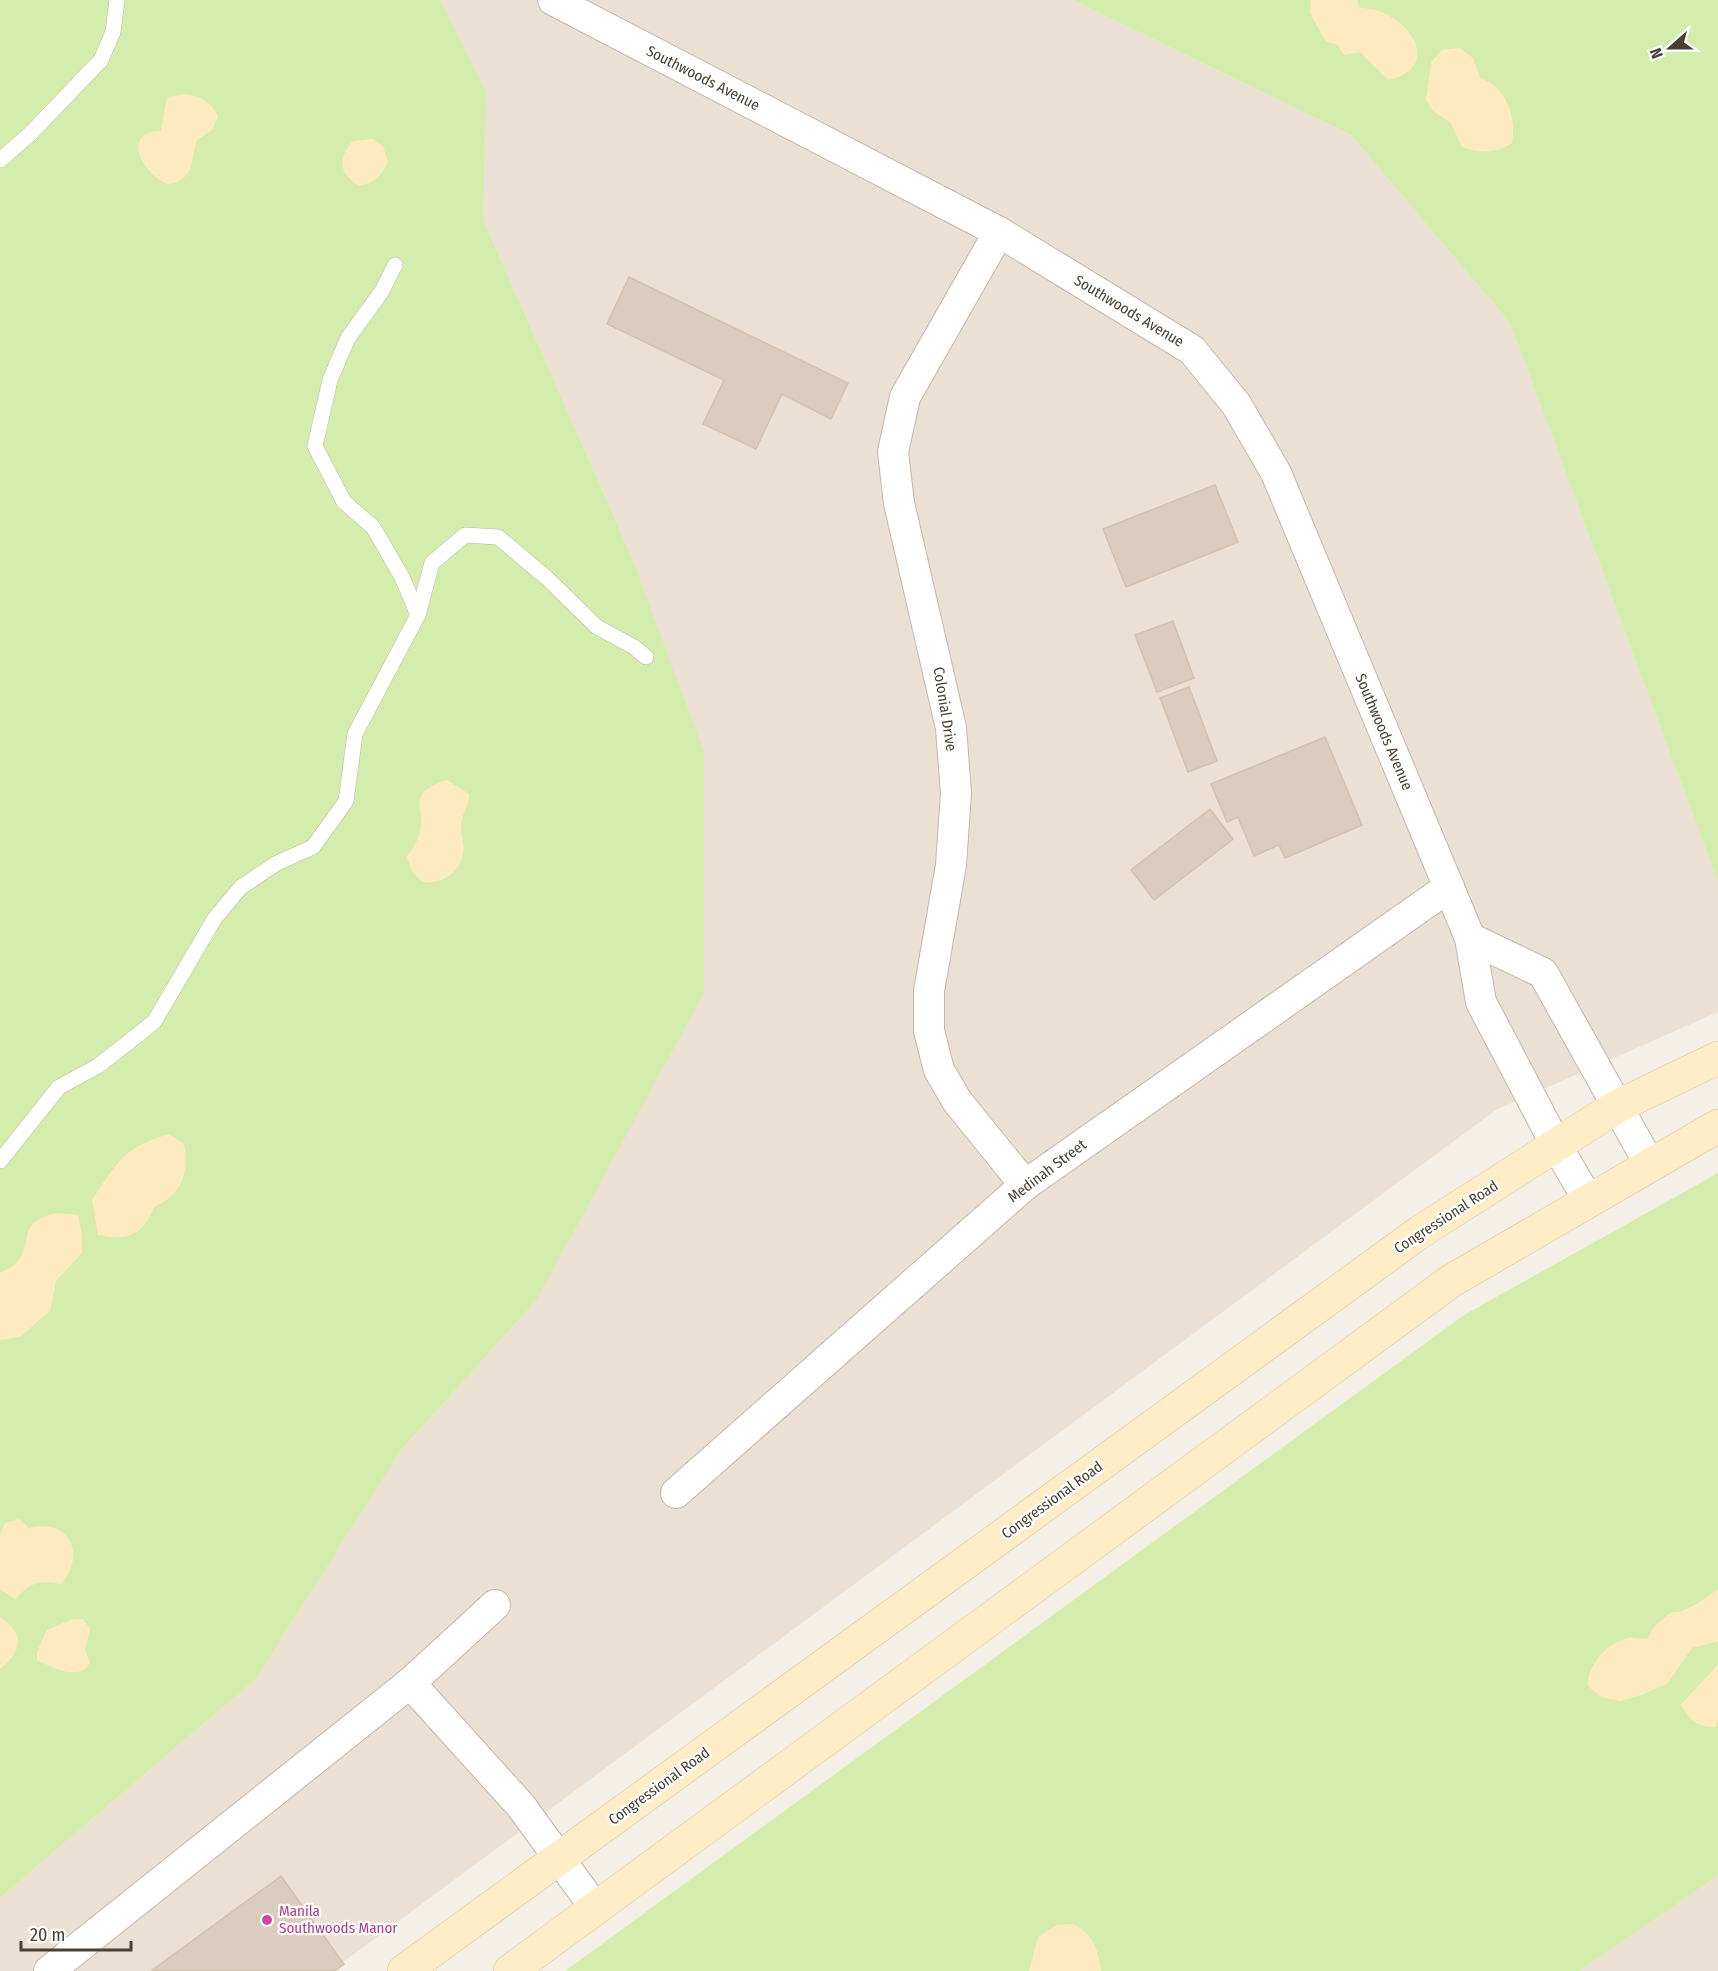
<svg xmlns="http://www.w3.org/2000/svg" width="1718" height="1971" font-family="'Fira Sans Condensed',sans-serif">
<style>
.residential{fill:#eae1d4}
.green{fill:#d5edac}
.sand{fill:#fdebbf}
.building{fill:#dbcdbe;stroke:#d3c2ad;stroke-width:1.5}
.lines{fill:none;stroke-linecap:round;stroke-linejoin:round}
.service-casing{stroke:#c2b7a8;stroke-width:16}
.minor-casing{stroke:#c2b7a8;stroke-width:32}
.secondary-casing{stroke:#ddc494;stroke-width:34}
.service{stroke:#fff;stroke-width:15}
.minor{stroke:#fff;stroke-width:30}
.secondary{stroke:#ffedc7;stroke-width:33}
.hotel-dot{fill:#d1479c;stroke:#fff;stroke-width:2}
.labels{text-anchor:middle;stroke-width:4.5;stroke-linejoin:round;paint-order:stroke}
.street-label{font-size:15px;fill:#494035;stroke:#fff}
.hotel-label{font-size:15px;fill:#b23c85;stroke:#fff;text-anchor:start}
</style>
<rect width="100%" height="100%" fill="#f5f0e7"/>
<g class="residential">
<path d="M440,0h633l278,135 159,188 208,559v130l-222,98 -1165,861h-331v-73l256,-219 146,-230 134,-148 94,-748 -147,-334 4,-127z"/>
<path d="M1718,1876v95h-139z"/>
</g>
<g class="green">
<path d="M0,0h440l47,92 -4,127 147,334 74,199v241l-168,308 -134,148 -146,230 -256,219z"/>
<path d="M1073,0h645v882l-208,-559 -159,-188z"/>
<path d="M1718,1173v703l-139,95h-1014l899,-656z"/>
</g>
<g class="sand">
<path d="M1311,0h46l3,8c43,-1 89,58 28,72l-28,-28 -16,3 -7,-11 -11,-2 -16,-29z"/>
<path d="M1460,48l13,10 7,20c26,8 37,40 32,65 -16,11 -32,10 -50,4l-11,-24 -18,-12 -7,-11 5,-38 11,-12z"/>
<path d="M185,94c16,3 27,8 33,23l-6,13 -15,10c-7,19 -1,40 -29,44 -25,-9 -48,-53 -7,-53l6,-34z"/>
<path d="M373,139l10,7 5,16c-6,14 -14,21 -29,24 -20,-13 -22,-27 -6,-45z"/>
<path d="M447,780l22,14c0,11 -7,20 -8,31 -1,9 4,19 2,28 -3,20 -22,32 -41,29l-10,-11 -5,-14c5,-8 11,-16 13,-25 6,-27 -15,-38 27,-52z"/>
<path d="M169,1134l15,10c6,28 -3,52 -30,63 -12,30 -27,33 -56,28l-6,-35c27,-39 29,-51 77,-66z"/>
<path d="M58,1213l20,2 4,20v18l-26,28 -6,30 -30,26 -20,3v-67c5,-3 12,-5 16,-10 20,-22 -2,-41 42,-50z"/>
<path d="M19,1519l10,9c40,-10 58,26 32,56 -24,-4 -29,-2 -46,15l-15,-10v-55l5,-11z"/>
<path d="M1718,1589v52l-26,7 -25,36 -28,12 -19,5 -19,-4 -13,-11c-1,-21 19,-43 40,-48 6,-1 13,1 19,1l7,-12 16,-14 12,-2 15,-7z"/>
<path d="M0,1617c25,17 23,33 0,52z"/>
<path d="M73,1619h10l7,10 -5,21 5,13c-12,19 -38,4 -53,-3v-8l10,-22z"/>
<path d="M1718,1665v57l-3,5c-19,-1 -26,-6 -34,-23z"/>
<path d="M1073,1924c20,10 25,25 28,47h-72l9,-34 19,-12z"/>
</g>
<g class="building">
<path d="M629,277l219,106 -17,36 -49,-25 -26,55 -53,-25 21,-44 -117,-56z"/>
<path d="M1215,485l23,57 -112,45 -23,-58z"/>
<path d="M1173,621l21,57 -37,14 -22,-57z"/>
<path d="M1189,687l28,74 -29,11 -28,-74z"/>
<path d="M1325,737l37,88 -77,33 -6,-13 -25,11 -16,-39 -11,5 -16,-38z"/>
<path d="M1210,809l23,30 -79,61 -23,-30z"/>
<path d="M281,1876l63,88 -9,7h-184z"/>
</g>
<g class="lines">
<defs>
<g id="service">
<path d="M0,160l30,-26 71,-74 12,-28 4,-32"/>
<path d="M395,265l-13,26 -34,47 -18,42 -15,66 29,56 29,25 29,50 16,38"/>
<path d="M0,1161l59,-74 39,-21 56,-44 61,-104 26,-31 36,-24 36,-16 33,-46 9,-67 63,-119 14,-52 33,-28 33,2 50,42 49,48 37,20 12,10"/>
</g>
<g id="minor">
<path d="M553,0l446,232 193,118 44,54 40,69 194,465 11,64 75,143 33,56"/>
<path d="M999,232l-94,165 -12,55 6,51 52,225 5,65 -5,72 -22,126v40l10,39 18,31 68,84"/>
<path d="M1470,938l73,35 107,192"/>
<path d="M676,1493l349,-308 424,-298"/>
<path d="M410,1683l111,123 75,103"/>
<path d="M49,1971l361,-288 85,-78"/>
</g>
<g id="secondary">
<path d="M404,1971l1016,-739 196,-125 102,-49"/>
<path d="M510,1971l941,-690 267,-155"/>
</g>
</defs>
<use href="#service" class="service-casing"/>
<use href="#minor" class="minor-casing"/>
<use href="#secondary" class="secondary-casing"/>
<use href="#service" class="service"/>
<use href="#minor" class="minor"/>
<use href="#secondary" class="secondary"/>
</g>
<circle class="hotel-dot" cx="267" cy="1920" r="6"/>
<g class="labels">
<g class="street-label">
<text transform="translate(703 78) rotate(27)" y="5">Southwoods Avenue</text>
<text transform="translate(1129 311) rotate(31)" y="5">Southwoods Avenue</text>
<text transform="translate(945 709) rotate(81)" y="5">Colonial Drive</text>
<text transform="translate(1384 732) rotate(67)" y="5">Southwoods Avenue</text>
<text transform="translate(1047 1171) rotate(-37)" y="5">Medinah Street</text>
<text transform="translate(1446 1217) rotate(-33)" y="5">Congressional Road</text>
<text transform="translate(1052 1500) rotate(-36)" y="5">Congressional Road</text>
<text transform="translate(659 1786) rotate(-36)" y="5">Congressional Road</text>
</g>
<g class="hotel-label">
<text x="279" y="1916">Manila<tspan x="279" dy="17">Southwoods Manor</tspan></text>
</g>
</g>
<g transform="translate(1670 48) rotate(249)" stroke="#ffffff" stroke-width="4.5" paint-order="stroke">
<path d="M0-4.5L10 22L0 15L-10 22Z" fill="#494035"/>
<text y="-9" font-size="16" font-weight="bold" text-anchor="middle" fill="#494035">N</text>
</g>
<path d="M21 1941v9h110v-9" fill="none" stroke="#494035" stroke-width="3"/>
<text x="30" y="1941" font-size="18" fill="#494035" stroke="#ffffff" stroke-width="4.5" paint-order="stroke">20 m</text>
</svg>
